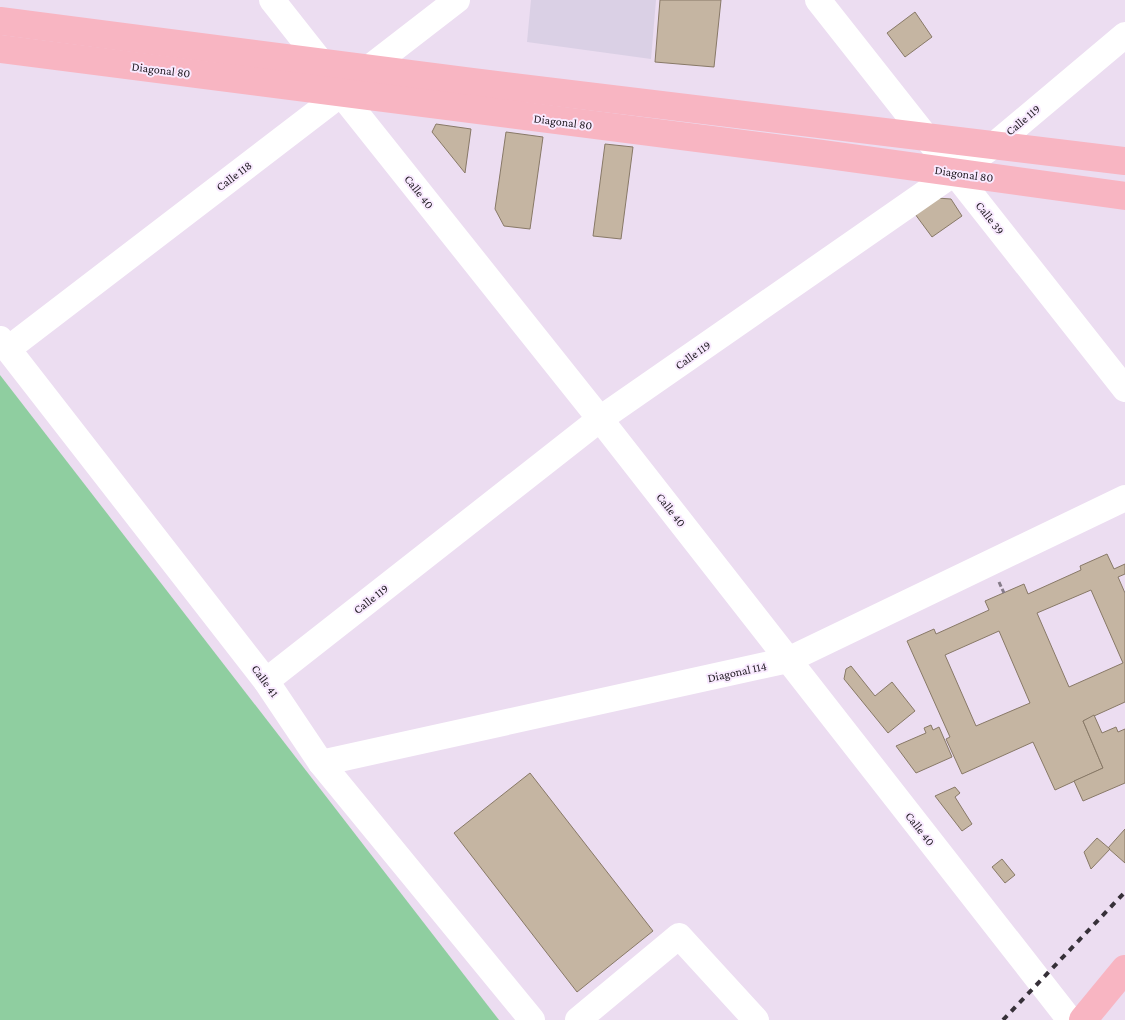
<svg xmlns="http://www.w3.org/2000/svg" width="1125" height="1020" font-family="'Crimson Pro',serif">
<style>
.education{fill:#dad0e5}
.green{fill:#8fcea0}
.building{fill:#c5b5a2;stroke:#887967;fill-rule:evenodd}
.lines{fill:none;stroke-linecap:round;stroke-linejoin:round}
.path{stroke:#867c89;stroke-width:3;stroke-dasharray:5 2.5;stroke-linecap:butt}
.minor{stroke:#fff;stroke-width:26}
.major{stroke:#f8b5c2;stroke-width:28}
.rail{stroke:#363038;stroke-width:4;stroke-dasharray:6 6;stroke-linecap:butt}
.labels{text-anchor:middle;stroke-width:4;stroke-linejoin:round;paint-order:stroke}
.street-label{font-size:12px;fill:#1e1920;stroke:#f9eaff}
</style>
<rect width="100%" height="100%" fill="#ecddf1"/>
<path class="education" d="M531,0h125l-5,59 -124,-17z"/>
<path class="green" d="M0,375l499,645h-499z"/>
<g class="building">
<path d="M660,0h61l-7,67 -59,-5z"/>
<path d="M915,12l17,25 -27,20 -18,-24z"/>
<path d="M436,124l35,5 -6,44 -33,-41z"/>
<path d="M506,132l37,5 -13,92 -26,-3 -9,-17z"/>
<path d="M605,144l28,3 -12,92 -28,-3z"/>
<path d="M937,198l14,1 11,17 -30,21 -17,-23z"/>
<path d="M1107,554l7,15 11,-5v10l-7,3 7,16v109l-42,19 20,47 -48,22 -22,-48 -71,32 -16,-35 4,-2 -43,-96 27,-12 2,5 53,-24 -4,-9 39,-17 4,10 53,-24 -1,-4zM1091,590l32,73 -54,24 -32,-74zM999,631l31,72 -54,23 -31,-71z"/>
<path d="M851,666l24,30 17,-14 23,29 -27,22 -44,-54 2,-10z"/>
<path d="M1094,715l8,18 14,-6 2,5 7,-3v54l-42,18 -9,-20 29,-13 -20,-47z"/>
<path d="M931,725l2,5 6,-3 13,30 -36,16 -20,-27 30,-13 -2,-5z"/>
<path d="M530,773l123,158 -76,61 -123,-159z"/>
<path d="M955,787l5,6 -5,4 17,27 -10,7 -27,-35z"/>
<path d="M1125,829v34l-17,-15z"/>
<path d="M1097,838l13,11 -19,20 -7,-17z"/>
<path d="M1002,859l13,16 -10,8 -13,-16z"/>
</g>
<g class="lines">
<path class="path" d="M999,582l5,11"/>
<g class="minor">
<path d="M272,0l49,62 20,32 259,325 470,601"/>
<path d="M818,0l307,389"/>
<path d="M0,339l266,342 55,82 211,257"/>
<path d="M8,349l333,-255 28,-26 88,-68"/>
<path d="M266,681l334,-262 393,-273 132,-111"/>
<path d="M321,763l467,-103 337,-162"/>
<path d="M578,1020l101,-84 77,84"/>
</g>
<g class="major">
<path d="M0,21l472,61 653,79"/>
<path d="M0,49l822,105 303,42"/>
<path d="M1083,1020l42,-51"/>
</g>
<path class="rail" d="M1003,1020l122,-128"/>
</g>
<g class="labels">
<g class="street-label">
<text transform="translate(161 70) rotate(7)" y="4">Diagonal 80</text>
<text transform="translate(1023 120) rotate(-40)" y="4">Calle 119</text>
<text transform="translate(563 122) rotate(7)" y="4">Diagonal 80</text>
<text transform="translate(964 174) rotate(8)" y="4">Diagonal 80</text>
<text transform="translate(234 176) rotate(-37)" y="4">Calle 118</text>
<text transform="translate(419 192) rotate(52)" y="4">Calle 40</text>
<text transform="translate(990 218) rotate(52)" y="4">Calle 39</text>
<text transform="translate(693 355) rotate(-35)" y="4">Calle 119</text>
<text transform="translate(671 510) rotate(52)" y="4">Calle 40</text>
<text transform="translate(371 599) rotate(-38)" y="4">Calle 119</text>
<text transform="translate(737 672) rotate(-12)" y="4">Diagonal 114</text>
<text transform="translate(265 681) rotate(54)" y="4">Calle 41</text>
<text transform="translate(920 829) rotate(52)" y="4">Calle 40</text>
</g>
</g>
</svg>
